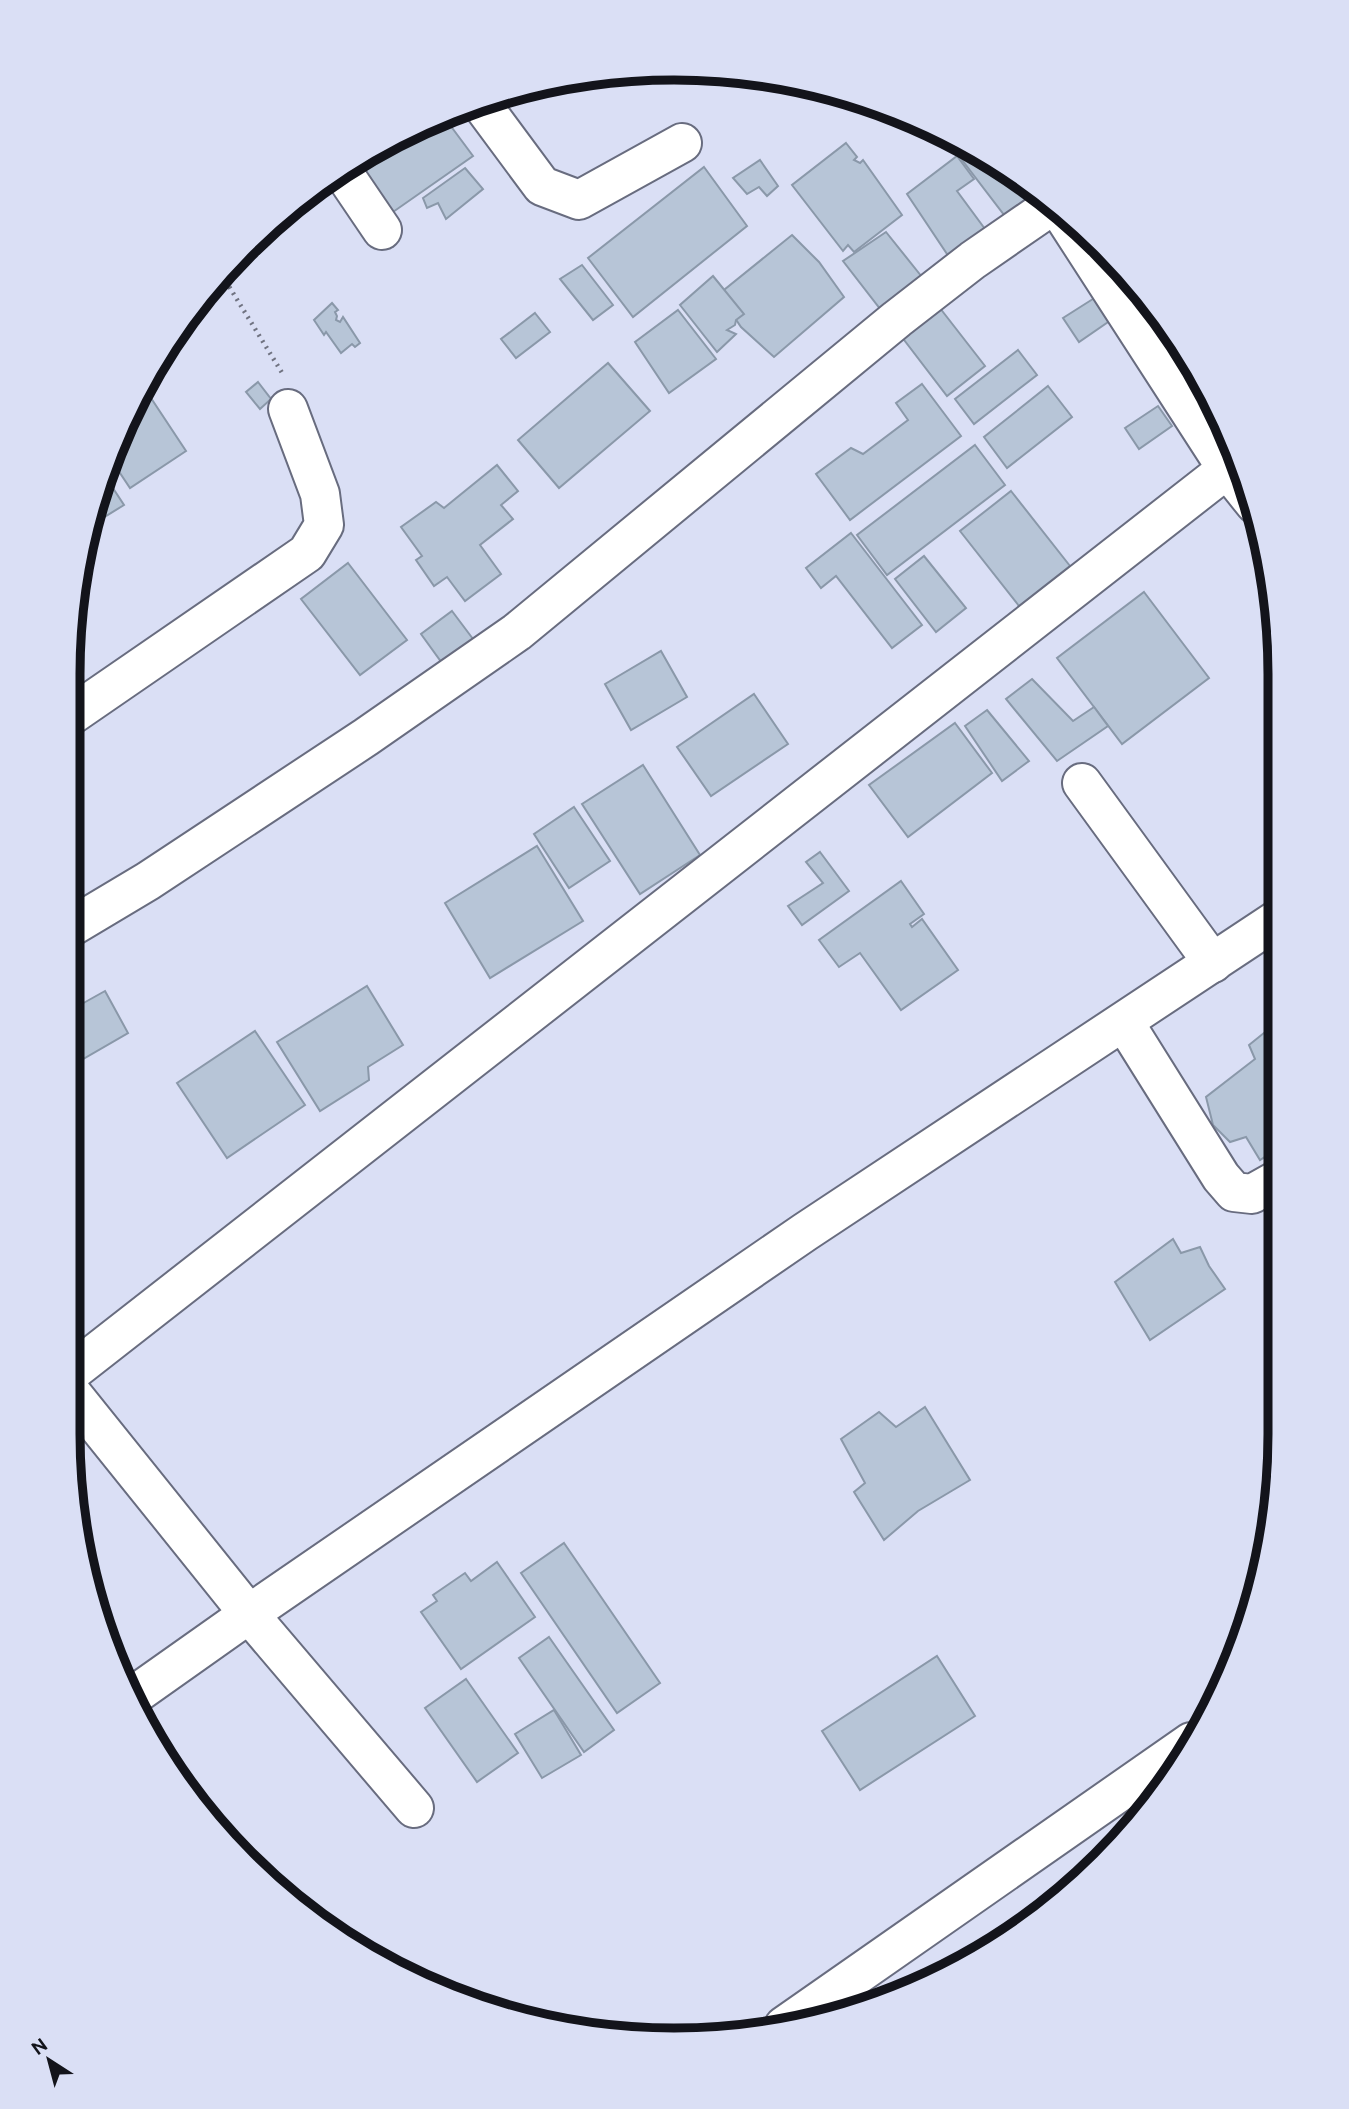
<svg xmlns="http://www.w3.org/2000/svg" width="1349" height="2109" font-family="Ubuntu,sans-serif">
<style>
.building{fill:#b7c5d7;stroke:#8a98a9;stroke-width:2}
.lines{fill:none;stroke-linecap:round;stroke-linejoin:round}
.minor-casing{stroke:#686c7f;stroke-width:42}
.path{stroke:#707381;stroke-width:4.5;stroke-dasharray:2 5;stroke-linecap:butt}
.minor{stroke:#fff;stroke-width:38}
.rim{fill:none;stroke:#13141b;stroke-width:9}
</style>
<rect width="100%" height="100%" fill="#dadff5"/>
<g class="building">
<path d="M444,117l29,39 -80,56 -39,-49 21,-15z"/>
<path d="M846,143l11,14 -3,3 6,3 3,-3 39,55 -48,37 -6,-7 -5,6 -51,-66z"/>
<path d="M971,148l46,29 17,24 -26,19 -49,-64z"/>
<path d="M957,156l17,23 -17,12 28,38 -36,28 -42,-63z"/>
<path d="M760,160l18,26 -11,10 -8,-9 -12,7 -14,-16z"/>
<path d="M704,167l43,59 -114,91 -45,-59z"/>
<path d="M465,168l18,21 -37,30 -8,-16 -11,5 -4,-10z"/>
<path d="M886,232l36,45 -41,33 -38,-49z"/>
<path d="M792,235l27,27 25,35 -70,60 -33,-30 -22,-33z"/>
<path d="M582,265l31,40 -20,15 -33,-41z"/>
<path d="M713,276l31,38 -8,6 -1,5 -8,5 9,4 -19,18 -37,-47z"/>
<path d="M1096,297l15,23 -32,22 -16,-24z"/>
<path d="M199,299l9,10 -27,18 13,-22z"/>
<path d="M332,303l6,7 -3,2 2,4 -1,4 4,2 3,-5 17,26 -5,4 -3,-3 -11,9 -15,-21 -2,3 -10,-15z"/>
<path d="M936,303l49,63 -38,30 -49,-64z"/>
<path d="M678,310l38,49 -47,34 -34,-51z"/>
<path d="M535,313l15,19 -34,26 -15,-19z"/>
<path d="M1018,350l19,25 -63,49 -19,-25z"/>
<path d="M608,363l42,48 -91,77 -41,-48z"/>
<path d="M258,382l13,17 -11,10 -14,-17z"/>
<path d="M922,384l39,52 -111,84 -34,-46 35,-26 12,6 45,-34 -12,-17z"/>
<path d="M1048,386l24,31 -65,51 -23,-31z"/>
<path d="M145,389l41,62 -56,37 -20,-30 4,-15z"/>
<path d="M1158,406l14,20 -33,23 -14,-21z"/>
<path d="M975,445l30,40 -118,90 -30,-40z"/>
<path d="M497,465l21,26 -17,14 12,14 -33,26 21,29 -36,27 -18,-24 -13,9 -18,-26 6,-4 -21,-29 35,-25 8,6z"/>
<path d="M105,476l19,29 -31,19z"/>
<path d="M1011,491l59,75 -51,40 -59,-75z"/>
<path d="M851,533l71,92 -30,23 -56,-72 -15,12 -15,-20z"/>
<path d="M924,556l42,52 -30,24 -41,-53z"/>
<path d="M348,563l59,77 -47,35 -59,-76z"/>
<path d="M1144,592l65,86 -87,66 -65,-86z"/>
<path d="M452,611l21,28 -31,24 -21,-29z"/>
<path d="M661,651l26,46 -56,33 -26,-46z"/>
<path d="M1032,679l41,42 21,-14 14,19 -51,35 -51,-62z"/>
<path d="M754,694l34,50 -77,52 -34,-49z"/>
<path d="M987,710l42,51 -27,20 -37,-55z"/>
<path d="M955,723l37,50 -84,64 -39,-52z"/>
<path d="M643,765l57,90 -60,39 -58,-90z"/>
<path d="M574,807l36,54 -41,27 -35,-54z"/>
<path d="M537,846l46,75 -93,57 -45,-75z"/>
<path d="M820,852l29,39 -47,34 -14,-19 35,-23 -17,-21z"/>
<path d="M901,881l23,33 -14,10 2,3 10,-8 36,51 -57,40 -41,-57 -21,14 -20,-27z"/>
<path d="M367,986l36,59 -35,22 1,13 -49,31 -43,-69z"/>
<path d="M105,991l23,42 -57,33v-56z"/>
<path d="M1275,1024l3,3 -1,122 -17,11 -14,-23 -16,5 -17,-17 -7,-28 49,-38 -6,-14z"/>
<path d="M255,1031l50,74 -78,53 -50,-75z"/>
<path d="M1173,1239l8,14 19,-6 9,19 16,23 -75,51 -35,-58z"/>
<path d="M925,1407l45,73 -52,31 -34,29 -30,-48 11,-9 -24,-44 38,-27 17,15z"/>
<path d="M564,1543l96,140 -43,30 -96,-140z"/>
<path d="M497,1562l38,55 -74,52 -40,-57 16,-11 -4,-6 32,-22 6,8z"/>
<path d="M549,1637l65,93 -30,22 -65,-94z"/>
<path d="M937,1656l38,60 -115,74 -38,-59z"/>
<path d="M466,1679l52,74 -41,29 -52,-74z"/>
<path d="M554,1710l27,45 -39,23 -27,-44z"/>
</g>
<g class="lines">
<defs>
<g id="minor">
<path d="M479,101l63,85 37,14 103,-57"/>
<path d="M342,171l40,59"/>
<path d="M1057,206l170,263 28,35"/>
<path d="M73,714l234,-161 17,-28 -4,-31 -32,-85"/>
<path d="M1082,783l131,180"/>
<path d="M71,927l77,-46 218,-144 151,-105 380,-313 76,-59 81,-56"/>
<path d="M1124,1022l97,155 13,15 18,2 25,-14"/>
<path d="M69,1374l1158,-905"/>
<path d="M69,1390l180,224 165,194"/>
<path d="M133,1696l116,-82 556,-382 473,-313"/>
<path d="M784,2026l407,-284"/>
</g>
</defs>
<use href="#minor" class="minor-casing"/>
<path class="path" d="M222,275l62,101"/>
<use href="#minor" class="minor"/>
</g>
<path d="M0 0H1349V2109H0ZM674 80H674A594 594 0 0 1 1268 674V1434A594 594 0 0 1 674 2028H674A594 594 0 0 1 80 1434V674A594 594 0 0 1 674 80Z" fill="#dadff5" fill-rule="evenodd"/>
<path class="rim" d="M674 80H674A594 594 0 0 1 1268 674V1434A594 594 0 0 1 674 2028H674A594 594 0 0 1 80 1434V674A594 594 0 0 1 674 80Z"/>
<g transform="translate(49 2060) rotate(324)" stroke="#dadff5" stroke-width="5" paint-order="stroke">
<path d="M0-5L12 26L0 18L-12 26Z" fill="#13141b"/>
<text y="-10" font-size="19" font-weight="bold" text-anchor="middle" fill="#13141b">N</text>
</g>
</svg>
